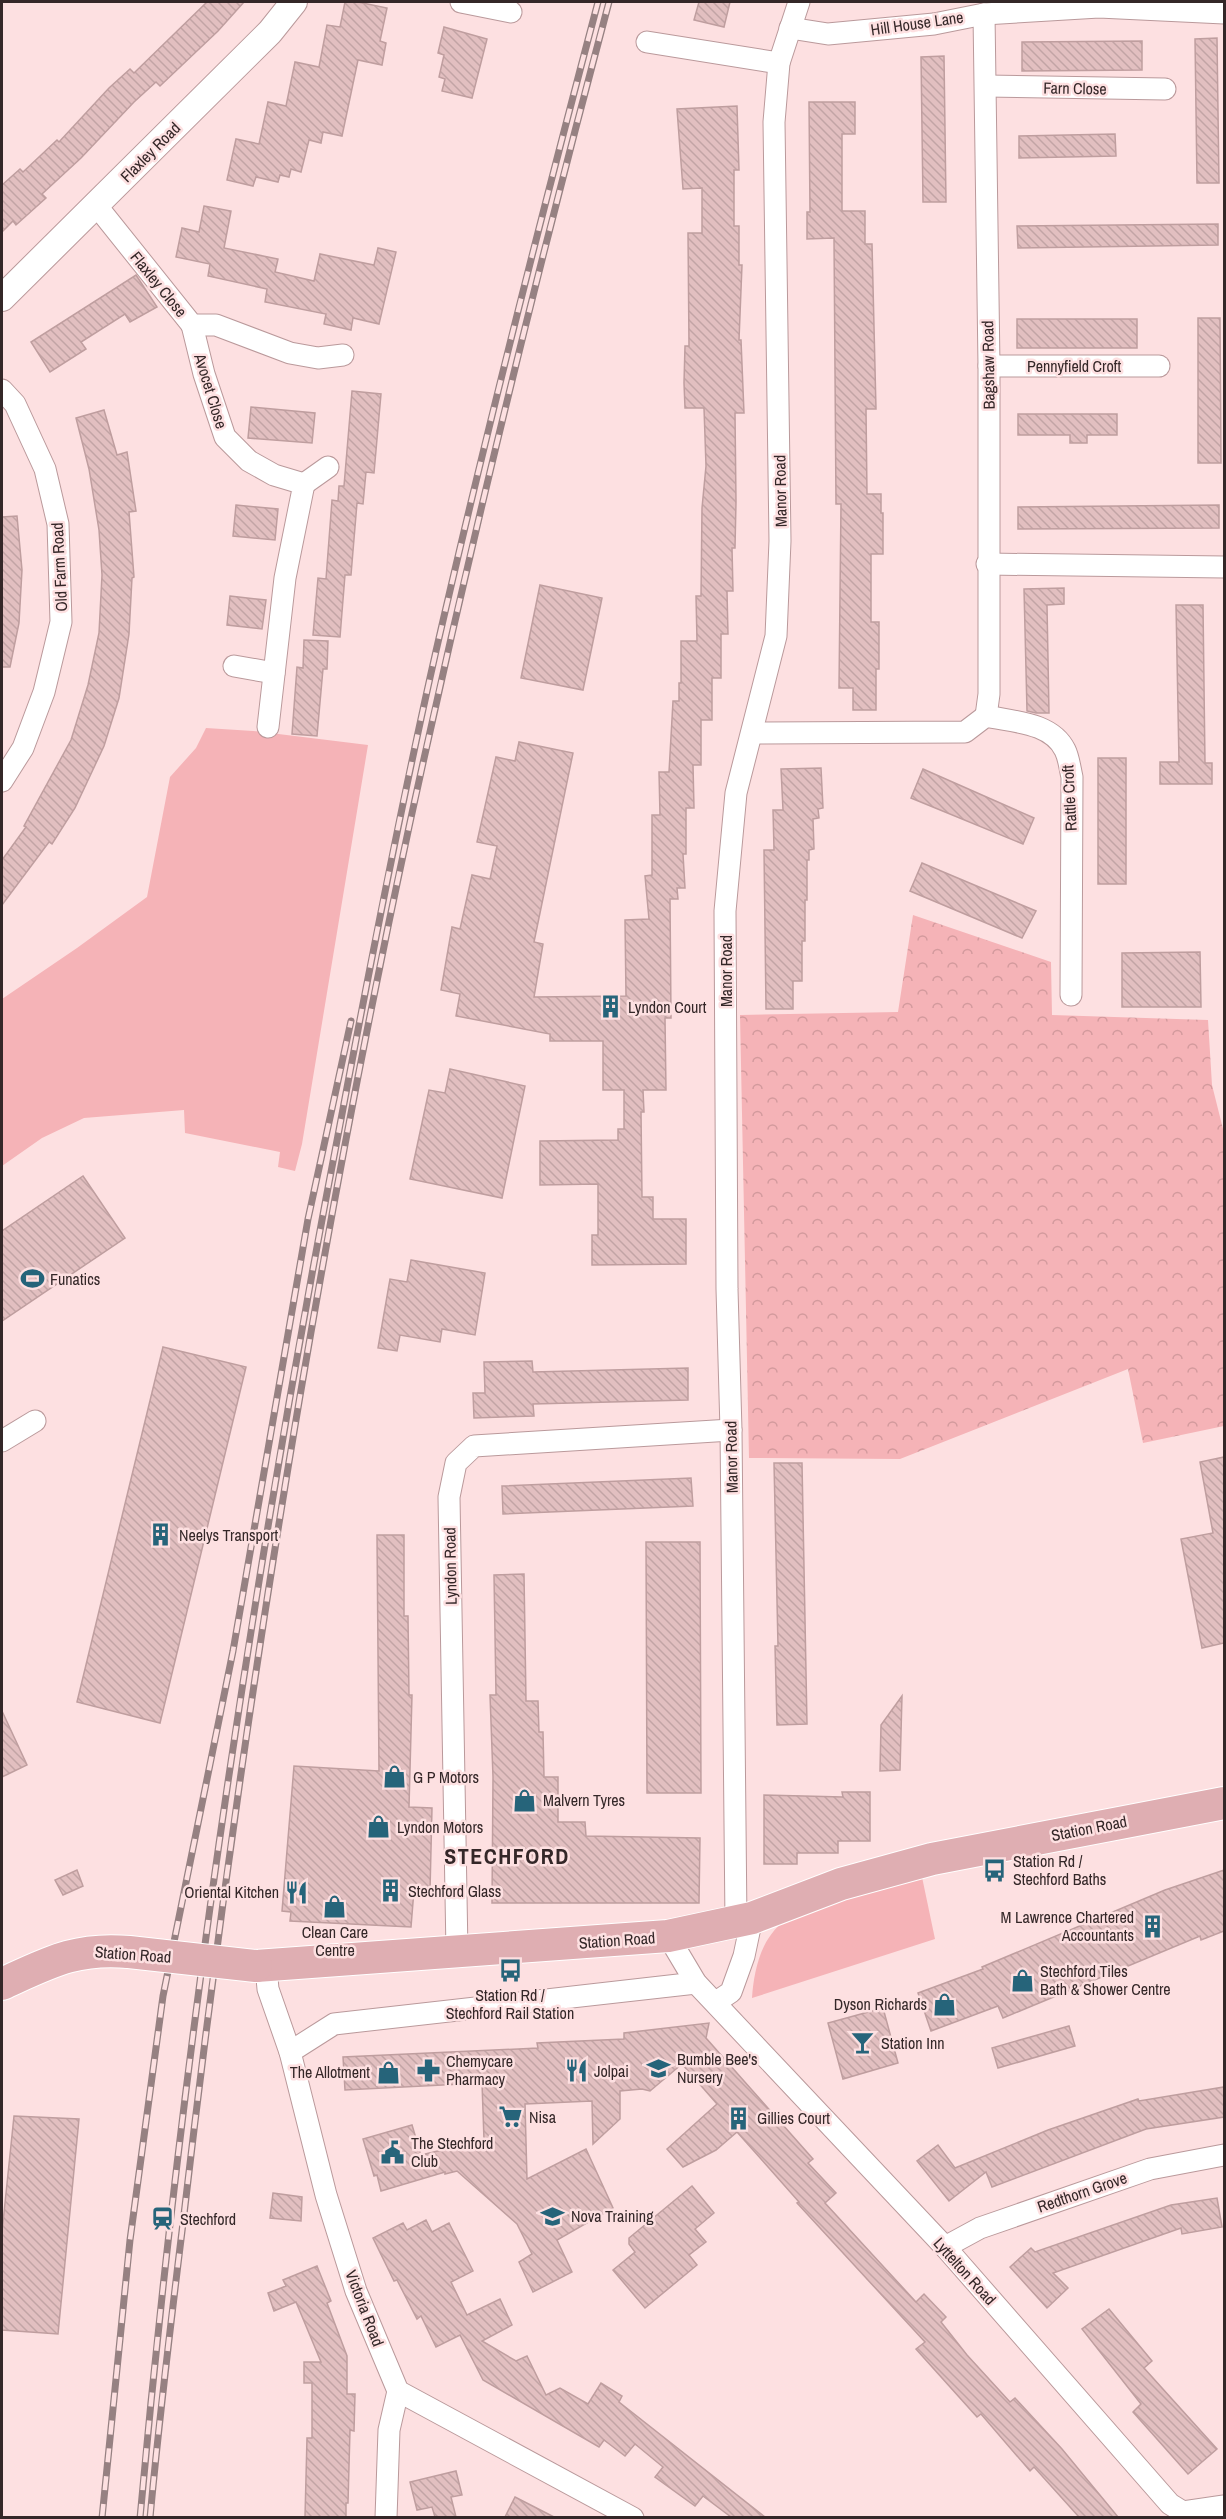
<svg xmlns="http://www.w3.org/2000/svg" width="1226" height="2519" font-family="'Archivo Narrow',sans-serif">
<style>
.grass{fill:#f5b3b7}
.forest{fill:url(#forest-crowns)}
.building{fill:url(#building-back-hatch);stroke:#bf9e9f;stroke-width:1.5}
.lines{fill:none;stroke-linecap:round;stroke-linejoin:round}
.minor-casing{stroke:#ba999b;stroke-width:23}
.tertiary-casing{stroke:#ba999b;stroke-width:28}
.primary-casing{stroke:#fff;stroke-width:34}
.minor{stroke:#fff;stroke-width:21}
.tertiary{stroke:#fff;stroke-width:26}
.primary{stroke:#dfaeb2;stroke-width:32}
.rail-casing{stroke:#968182;stroke-width:7}
.rail{stroke:#fde0e1;stroke-width:4.5;stroke-dasharray:14;stroke-linecap:butt}
.primary-bridge-casing{stroke:#fff;stroke-width:34;stroke-linecap:butt}
.primary-bridge{stroke:#dfaeb2;stroke-width:32}
.labels{text-anchor:middle;stroke-width:5;stroke-linejoin:round;paint-order:stroke}
.street-label{font-size:16px;fill:#342728;stroke:#fde0e1}
.poi-label{font-size:16px;fill:#342728;stroke:#fde0e1;text-anchor:start}
.district-label{font-size:22px;font-weight:bold;letter-spacing:1.5px;fill:#342728;stroke:#fde0e1}
</style>
<defs>
<pattern id="forest-crowns" width="20" height="18" patternUnits="userSpaceOnUse" patternTransform="scale(1.5)"><rect width="20" height="18" fill="#f5b3b7"/><path d="M2 6a3 3 0 1 1 6 0M12 15a3 3 0 1 1 6 0" fill="none" stroke="#d39a9d"/></pattern>
<pattern id="building-back-hatch" width="6" height="6" patternUnits="userSpaceOnUse" patternTransform="scale(1.5)"><rect width="6" height="6" fill="#e2bfc0"/><path d="M-1 5l2 2M0 0l6 6M5-1l2 2" fill="none" stroke="#c2a4a5"/></pattern>
</defs>
<rect width="100%" height="100%" fill="#fde0e1"/>
<g class="grass">
<path d="M206,728l47,3 115,14 -66,399 -7,27 -17,-4 2,-15 -95,-19 -1,-23 -100,8 -42,20 -40,28v-167l75,-51 70,-51 23,-120 26,-29z"/>
<path d="M922,1877l13,62 -183,59c2,-28 9,-61 34,-78 7,-5 18,-7 26,-10 36,-14 74,-21 110,-33z"/>
</g>
<path class="forest" d="M913,915l138,47 1,53 156,5 4,65 12,48v293l-81,17 -15,-74 -228,90 -151,-1 -9,-443 158,-3z"/>
<g class="building">
<path d="M207,2h37l-26,29 -58,55 -4,-4 -22,20 -53,56 -39,36 4,4 -30,27 -3,-4 -11,11v-47l18,-16 3,3 34,-32 2,2 50,-54 21,-19 4,4z"/>
<path d="M345,2h13l29,6 -7,33 6,2 -4,22 -24,-5 -16,76 -19,-4 -2,11 -12,-3 -8,32 -10,-3 -2,8 -9,-2 -2,7 -22,-5 -3,9 -26,-6 9,-41 23,5 9,-42 18,4 9,-44 24,5 8,-42 13,2z"/>
<path d="M699,2h31l-6,25 -30,-7z"/>
<path d="M444,27l43,12 -15,59 -30,-7 3,-12 -6,-2 5,-22 -6,-2z"/>
<path d="M1217,38l2,145h-22l-2,-144z"/>
<path d="M1142,41v29l-120,1v-29z"/>
<path d="M944,56l2,146h-23l-2,-145z"/>
<path d="M809,102h46v32h-13v77h23v33h7l4,165h-10l1,85h14v19h2v41h-12v68h8v47h-3v41h-23v-22h-14l2,-184h-5l-2,-266 -27,1v-27h3z"/>
<path d="M737,106l2,64h-5v56h5v39h3l-3,75h2l3,73h-9l1,89 -1,46h-3l1,43h-6l1,43h-7v44h-9v42h-11v45h-8l1,43h-8v46h-3l2,34h-8l1,11h-8l1,119h-6l1,72h-23l1,22h-3l1,85h11v22h33v45l-94,1v-30h6v-51l-58,1v-44l78,-1v-11h6v-39h-21v-49h-53v-7l-94,-18 4,-22 -19,-4 11,-63 8,2 12,-54 18,4 7,-33 -20,-4 19,-85 19,4 4,-19 54,11 -39,189 9,2 -9,53 92,-1 -1,-76 24,-1 -4,-43 7,-1v-60h8l-1,-43h10l4,-71h6v-18h2v-42h16l-1,-45h5l1,-88 4,-42 -2,-58h-19l-1,-25 1,-37h4l-1,-113h14v-45l-19,1 -6,-80z"/>
<path d="M1115,134l1,22 -97,2v-22z"/>
<path d="M204,206l27,5 -7,37 54,11 -3,13 39,9 6,-27 54,11 4,-17 18,4 -17,72 -26,-6 -2,12 -27,-6 2,-10 -61,-12 2,-13 -59,-13 2,-12 -34,-7 6,-29 17,4z"/>
<path d="M1218,224v21l-200,3 -1,-22z"/>
<path d="M136,275l21,32 -27,15 -5,-8 -44,28 5,7 -36,23 -19,-30z"/>
<path d="M1198,318h22l1,145h-23z"/>
<rect x="1017" y="319" width="120" height="29"/>
<path d="M352,391l29,3 -7,79 -8,-1 -3,32 -6,-1 -6,72h-6l-5,62 -27,-2 5,-57 8,1 6,-79 6,1 1,-15h5z"/>
<path d="M251,407l64,6 -3,30 -64,-5z"/>
<path d="M104,410l13,45 10,-3 9,59 -7,1 5,65 -2,1 -3,56 -10,64 -15,48 -29,62 -23,36 -3,-2 -47,63v-45l24,-33 -2,-1 47,-86 17,-55 11,-52 3,-58 -3,-45 -10,-61 -13,-51z"/>
<path d="M1018,414h99v21h-30v8h-17v-8h-52z"/>
<path d="M236,505l42,4 -3,31 -42,-4z"/>
<path d="M1219,505v23l-201,1v-22z"/>
<path d="M17,516l5,54 -3,53 -9,44h-8v-150z"/>
<path d="M540,585l62,13 -19,92 -62,-12z"/>
<path d="M1064,588v16l-17,1 2,108h-13l-9,-2 -3,-122z"/>
<path d="M230,596l36,4 -4,29 -35,-4z"/>
<path d="M1176,605h27l2,158h7v21h-52v-22h19z"/>
<path d="M304,640l24,1 -1,28h-4l-6,67 -25,-2 5,-67 6,1z"/>
<rect x="1098" y="758" width="28" height="126"/>
<path d="M821,768l2,40 -5,1 1,9 -6,1 1,30 -5,1v10h-2v40h-2v41h-3v40h-9v28h-27l-2,-159h10l-1,-40h10l-2,-41z"/>
<path d="M923,769l111,49 -11,26 -112,-46z"/>
<path d="M922,863l114,48 -14,27 -112,-47z"/>
<path d="M1200,952l1,55h-79v-54z"/>
<path d="M450,1069l75,17 -23,112 -92,-19 19,-89 16,3z"/>
<path d="M83,1176l42,62 -123,83v-90z"/>
<path d="M411,1260l74,13 -10,62 -33,-6 -2,13 -40,-7 -3,16 -19,-3 12,-69 17,3z"/>
<path d="M163,1347l83,20 -86,356 -83,-21z"/>
<path d="M532,1361l1,11 155,-4v32l-155,4 1,12 -60,2 -1,-25h12l-1,-31z"/>
<path d="M1224,1457v186l-22,5 -21,-109 32,-6 -13,-71z"/>
<path d="M774,1463h28l5,261 -30,1 -2,-79h3z"/>
<path d="M691,1478l2,28 -190,8 -1,-28z"/>
<path d="M377,1535h27v81h4l1,79h3l-3,112 23,1 -2,83 -16,-1 -3,37 -121,-6 1,-9 -9,-1 12,-145 85,5z"/>
<path d="M646,1542h54l1,251h-54z"/>
<path d="M524,1574l2,127h12l1,31h4l1,45h14v45h27l1,14 114,2 -1,65h-207l1,-126 -3,-82h6l-2,-120z"/>
<path d="M902,1696l-2,74 -20,1 1,-46z"/>
<path d="M2,1711l25,54 -25,12z"/>
<path d="M842,1792h28v49h-32v12h-41v11h-33v-69l79,2z"/>
<path d="M77,1870l6,16 -20,9 -8,-15z"/>
<path d="M1224,1870v61l-23,9 -1,-4 -197,82 -5,-12 -67,25 -13,-38 65,-24 -1,-2 183,-77z"/>
<path d="M883,2008l15,55 -55,16 -15,-56z"/>
<path d="M709,2023l-3,15 107,121 -5,4 28,30 -11,10 91,99 8,-8 22,23 -5,5 26,33 43,47 5,-4 47,51 56,68h-39l-45,-50 -4,4 -49,-57 -4,3 -61,-68 9,-7 -128,-139 2,-1 -62,-70 -21,18 -33,17 -16,-18 50,-45 -35,-40 -32,27 -8,-2 -22,2v28l-27,25 -1,-43 -67,3 2,75 59,-30 27,59 -56,32 15,32 -39,20 -14,-30 13,-8 -15,-30 -60,-53 -12,3v-2l-64,19 -4,-16 -3,1 -11,-37 49,-14 9,30 63,-15 -2,-57 -137,7 -2,-33 195,-9 -1,-5 87,-4v-6z"/>
<path d="M1069,2026l6,20 -77,22 -6,-20z"/>
<path d="M1224,2087v30l-78,12 -154,58 -6,-15 -37,29 -32,-40 21,-16 17,23 93,-38 90,-31 1,2z"/>
<path d="M14,2116l65,3 -21,215 -56,-4v-98z"/>
<path d="M692,2186l22,27 -19,16 11,13 -17,13 8,10 -52,43 -32,-38 22,-18 -6,-8v-6z"/>
<path d="M273,2193l29,4 -1,24 -31,-3z"/>
<path d="M1217,2198l5,29 -40,7 -1,-6 -128,45 15,15 -21,20 -37,-41 21,-19 4,4 136,-47z"/>
<path d="M426,2220l6,12 17,-9 24,48 -22,11 16,33 33,-16 12,26 -30,16 34,20 11,-5 19,39 14,-7 28,16 13,-21 21,13 -3,6 146,115h-34l-28,-21 -8,10 -40,-29 8,-10 -28,-23 -10,12 -21,-16 -5,7 -116,-67 -23,-45 -24,12 -15,-31 -4,3 -20,-39 -3,1 -21,-43 30,-15 4,7z"/>
<path d="M317,2266l14,35 -4,2 20,53v38h8l-1,37 -4,-1 -2,73h-2v14h-41l2,-79h5v-55h-8v-21h17l-25,-60 -22,9 -6,-18 18,-7 -3,-6z"/>
<path d="M1109,2309l43,52 -8,7 73,81 -29,25 -55,-62 8,-8 -59,-75z"/>
<path d="M456,2471l6,24 -11,2 5,20h-21l-3,-10 -15,3 -7,-28z"/>
<path d="M515,2497l39,20h-49z"/>
</g>
<g class="lines">
<defs>
<g id="minor">
<path d="M461,2l50,10"/>
<path d="M984,14l5,352v328l-3,22"/>
<path d="M790,28l38,6 106,-10 50,-10 115,-7 125,6"/>
<path d="M647,42l132,21"/>
<path d="M986,86l179,3"/>
<path d="M96,205l96,120h24l74,28 28,5 25,-3"/>
<path d="M192,325l12,49 21,63 24,24 25,14 30,9 -19,94 -17,149"/>
<path d="M989,366h170"/>
<path d="M2,390l13,14 30,65 13,55 3,98 -17,70 -21,56 -21,33"/>
<path d="M304,484l24,-17"/>
<path d="M987,564l237,3"/>
<path d="M234,666l40,7"/>
<path d="M752,733l213,-1 21,-16c27,6 65,6 79,34 4,8 5,19 7,27l-1,218"/>
<path d="M2,1441l33,-20"/>
<path d="M736,1922l-5,-492 -4,-141 -2,-378 11,-118 40,-157 4,-95 -6,-419 5,-59 20,-61"/>
<path d="M668,1936l28,47 249,264 225,257 13,8 41,-6"/>
<path d="M457,1952l-8,-455 7,-34 18,-17 257,-16"/>
<path d="M266,1967l2,22 22,63 36,143 30,96 42,100 235,127"/>
<path d="M716,2002l15,-10 13,-36 8,-38"/>
<path d="M290,2052l44,-28 362,-41"/>
<path d="M945,2247l35,-19 170,-59 74,-14"/>
<path d="M386,2518l3,-88 9,-39"/>
</g>
<path id="tertiary" d="M2,298l268,-266 24,-30"/>
<g id="primary">
<path d="M256,1966l412,-30 84,-18 89,-34 91,-25 292,-56"/>
<path d="M2,1984c46,-21 74,-37 127,-32"/>
</g>
</defs>
<use href="#minor" class="minor-casing"/>
<use href="#tertiary" class="tertiary-casing"/>
<use href="#primary" class="primary-casing"/>
<use href="#minor" class="minor"/>
<use href="#tertiary" class="tertiary"/>
<use href="#primary" class="primary"/>
<defs>
<g id="rail">
<path d="M102,2518l28,-278 33,-244 70,-345 75,-432 43,-198"/>
<path d="M140,2518c42,-466 111,-930 199,-1388 30,-160 61,-320 97,-479 50,-218 105,-434 162,-649"/>
<path d="M150,2518c9,-99 21,-197 33,-295 54,-468 127,-935 226,-1396 60,-277 127,-552 200,-825"/>
</g>
</defs>
<use href="#rail" class="rail-casing"/>
<use href="#rail" class="rail"/>
<defs>
<path id="primary-bridge" d="M129,1952l127,14"/>
</defs>
<use href="#primary-bridge" class="primary-bridge-casing"/>
<use href="#primary-bridge" class="primary-bridge"/>
</g>
<defs>
<symbol id="building-bare" viewBox="-9 -9 18 18"><path d="M-4-6H4V6H1V3H-1V6H-4ZM-2.5-4.3h1.7v1.8h-1.7ZM.8-4.3h1.7v1.8H.8ZM-2.5-1h1.7V.8h-1.7ZM.8-1h1.7V.8H.8Z" fill="#26647a" stroke="#fde0e1" stroke-width="2.5" paint-order="stroke"/></symbol>
<symbol id="stadium-bare" viewBox="-9 -9 18 18"><path d="M0-5a6.5 5 0 1 0 0 10a6.5 5 0 1 0 0-10ZM-3.5-1.8h7v3.6h-7Z" fill="#26647a" stroke="#fde0e1" stroke-width="2.5" paint-order="stroke"/></symbol>
<symbol id="shop-bare" viewBox="-9 -9 18 18"><path d="M-5-2.5h2.3a2.7 3.5 0 0 1 5.4 0H5L5.5 6h-11ZM-1.5-2.5h3a1.5 2.3 0 0 0-3 0Z" fill="#26647a" stroke="#fde0e1" stroke-width="2.5" paint-order="stroke"/></symbol>
<symbol id="bus-bare" viewBox="-9 -9 18 18"><path d="M-5-6H5V4H4V6H2V4H-2V6H-4V4H-5ZM-3.5-4V0h7V-4ZM-3.5 1.2v1.5H-2V1.2ZM2 1.2v1.5H3.5V1.2Z" fill="#26647a" stroke="#fde0e1" stroke-width="2.5" paint-order="stroke"/></symbol>
<symbol id="restaurant-bare" viewBox="-9 -9 18 18"><path d="M-5-6h1v4h1v-4h1v4h1v-4h1v5L-1.5 .5V6h-2V.5L-5-1ZM5-6V6H3V1.5H1.5Q1.5-4 5-6Z" fill="#26647a" stroke="#fde0e1" stroke-width="2.5" paint-order="stroke"/></symbol>
<symbol id="bar-bare" viewBox="-9 -9 18 18"><path d="M-6-5H6L.8 .8V4.5H3.5V6h-7V4.5H-.8V.8Z" fill="#26647a" stroke="#fde0e1" stroke-width="2.5" paint-order="stroke"/></symbol>
<symbol id="school-bare" viewBox="-9 -9 18 18"><path d="M0-5L7-2L0 1L-7-2ZM-4 1L0 2.5L4 1V4Q0 6-4 4Z" fill="#26647a" stroke="#fde0e1" stroke-width="2.5" paint-order="stroke"/></symbol>
<symbol id="pharmacy-bare" viewBox="-9 -9 18 18"><path d="M-2-6h4v4h4v4h-4v4h-4v-4h-4v-4h4Z" fill="#26647a" stroke="#fde0e1" stroke-width="2.5" paint-order="stroke"/></symbol>
<symbol id="supermarket-bare" viewBox="-9 -9 18 18"><path d="M-6-5.5h2.5l.6 2H6L4.5 2H-2.5L-4.4-4H-6ZM-1.5 3.2a1.3 1.3 0 1 0 .1 0ZM3 3.2a1.3 1.3 0 1 0 .1 0Z" fill="#26647a" stroke="#fde0e1" stroke-width="2.5" paint-order="stroke"/></symbol>
<symbol id="civic-bare" viewBox="-9 -9 18 18"><path d="M-.6-6.5H3V-4.5H.6V-3L4-1V1h2V6H-6V1h2V-1L-.6-3ZM-1.2 2.5V6h2.4V2.5Z" fill="#26647a" stroke="#fde0e1" stroke-width="2.5" paint-order="stroke"/></symbol>
<symbol id="university-bare" viewBox="-9 -9 18 18"><path d="M0-5L7-2L0 1L-7-2ZM-4 1L0 2.5L4 1V4Q0 6-4 4Z" fill="#26647a" stroke="#fde0e1" stroke-width="2.5" paint-order="stroke"/></symbol>
<symbol id="station-bare" viewBox="-9 -9 18 18"><path d="M-3-6H3Q5-6 5-4V2Q5 4 3 4L4.5 6H3L1.5 4h-3L-3 6H-4.5L-3 4Q-5 4-5 2V-4Q-5-6-3-6ZM-3.5-4v3h7v-3ZM-3.5 1v1.5H-2V1ZM2 1v1.5H3.5V1Z" fill="#26647a" stroke="#fde0e1" stroke-width="2.5" paint-order="stroke"/></symbol>
</defs>
<g fill-rule="evenodd">
<use href="#building-bare" x="594" y="990" width="33" height="33"/>
<use href="#stadium-bare" x="16" y="1262" width="33" height="33"/>
<use href="#building-bare" x="144" y="1518" width="33" height="33"/>
<use href="#shop-bare" x="378" y="1760" width="33" height="33"/>
<use href="#shop-bare" x="508" y="1784" width="33" height="33"/>
<use href="#shop-bare" x="362" y="1810" width="33" height="33"/>
<use href="#bus-bare" x="978" y="1854" width="33" height="33"/>
<use href="#building-bare" x="374" y="1874" width="33" height="33"/>
<use href="#restaurant-bare" x="280" y="1876" width="33" height="33"/>
<use href="#shop-bare" x="318" y="1890" width="33" height="33"/>
<use href="#building-bare" x="1136" y="1910" width="33" height="33"/>
<use href="#bus-bare" x="494" y="1954" width="33" height="33"/>
<use href="#shop-bare" x="1006" y="1964" width="33" height="33"/>
<use href="#shop-bare" x="928" y="1988" width="33" height="33"/>
<use href="#bar-bare" x="846" y="2026" width="33" height="33"/>
<use href="#school-bare" x="642" y="2052" width="33" height="33"/>
<use href="#pharmacy-bare" x="412" y="2054" width="33" height="33"/>
<use href="#restaurant-bare" x="560" y="2054" width="33" height="33"/>
<use href="#shop-bare" x="372" y="2056" width="33" height="33"/>
<use href="#supermarket-bare" x="494" y="2100" width="33" height="33"/>
<use href="#building-bare" x="722" y="2102" width="33" height="33"/>
<use href="#civic-bare" x="376" y="2136" width="33" height="33"/>
<use href="#university-bare" x="536" y="2200" width="33" height="33"/>
<use href="#station-bare" x="146" y="2202" width="33" height="33"/>
</g>
<g class="labels">
<g class="street-label">
<text transform="translate(917 23) rotate(-8)" y="6">Hill House Lane</text>
<text transform="translate(1075 88) rotate(1)" y="6">Farn Close</text>
<text transform="translate(150 152) rotate(-45)" y="6">Flaxley Road</text>
<text transform="translate(159 284) rotate(51)" y="6">Flaxley Close</text>
<text transform="translate(988 365) rotate(-91)" y="6">Bagshaw Road</text>
<text x="1074" y="372">Pennyfield Croft</text>
<text transform="translate(211 391) rotate(73)" y="6">Avocet Close</text>
<text transform="translate(780 491) rotate(-91)" y="6">Manor Road</text>
<text transform="translate(59 567) rotate(-93)" y="6">Old Farm Road</text>
<text transform="translate(1069 798) rotate(-93)" y="6">Rattle Croft</text>
<text transform="translate(726 971) rotate(-90)" y="6">Manor Road</text>
<text transform="translate(731 1457) rotate(-91)" y="6">Manor Road</text>
<text transform="translate(450 1566) rotate(-91)" y="6">Lyndon Road</text>
<text transform="translate(1089 1828) rotate(-11)" y="6">Station Road</text>
<text transform="translate(617 1940) rotate(-4)" y="6">Station Road</text>
<text transform="translate(133 1954) rotate(4)" y="6">Station Road</text>
<text transform="translate(1082 2192) rotate(-19)" y="6">Redthorn Grove</text>
<text transform="translate(965 2271) rotate(48)" y="6">Lyttelton Road</text>
<text transform="translate(365 2308) rotate(69)" y="6">Victoria Road</text>
</g>
<g class="poi-label">
<text x="628" y="1013">Lyndon Court</text>
<text x="50" y="1285">Funatics</text>
<text x="179" y="1541">Neelys Transport</text>
<text x="413" y="1783">G P Motors</text>
<text x="543" y="1806">Malvern Tyres</text>
<text x="397" y="1833">Lyndon Motors</text>
<text x="1013" y="1867">Station Rd /<tspan x="1013" dy="18">Stechford Baths</tspan></text>
<text x="408" y="1897">Stechford Glass</text>
<text x="279" y="1898" text-anchor="end">Oriental Kitchen</text>
<text x="1134" y="1923" text-anchor="end">M Lawrence Chartered<tspan x="1134" dy="18">Accountants</tspan></text>
<text x="335" y="1938" text-anchor="middle">Clean Care<tspan x="335" dy="18">Centre</tspan></text>
<text x="1040" y="1977">Stechford Tiles<tspan x="1040" dy="18">Bath &amp; Shower Centre</tspan></text>
<text x="510" y="2001" text-anchor="middle">Station Rd /<tspan x="510" dy="18">Stechford Rail Station</tspan></text>
<text x="927" y="2010" text-anchor="end">Dyson Richards</text>
<text x="881" y="2049">Station Inn</text>
<text x="677" y="2065">Bumble Bee's<tspan x="677" dy="18">Nursery</tspan></text>
<text x="446" y="2067">Chemycare<tspan x="446" dy="18">Pharmacy</tspan></text>
<text x="594" y="2077">Jolpai</text>
<text x="370" y="2078" text-anchor="end">The Allotment</text>
<text x="529" y="2123">Nisa</text>
<text x="757" y="2124">Gillies Court</text>
<text x="411" y="2149">The Stechford<tspan x="411" dy="18">Club</tspan></text>
<text x="571" y="2222">Nova Training</text>
<text x="180" y="2225">Stechford</text>
</g>
<g class="district-label">
<text x="507" y="1864">STECHFORD</text>
</g>
</g>
<rect width="1226" height="2519" fill="none" stroke="#342728" stroke-width="6"/>
</svg>
